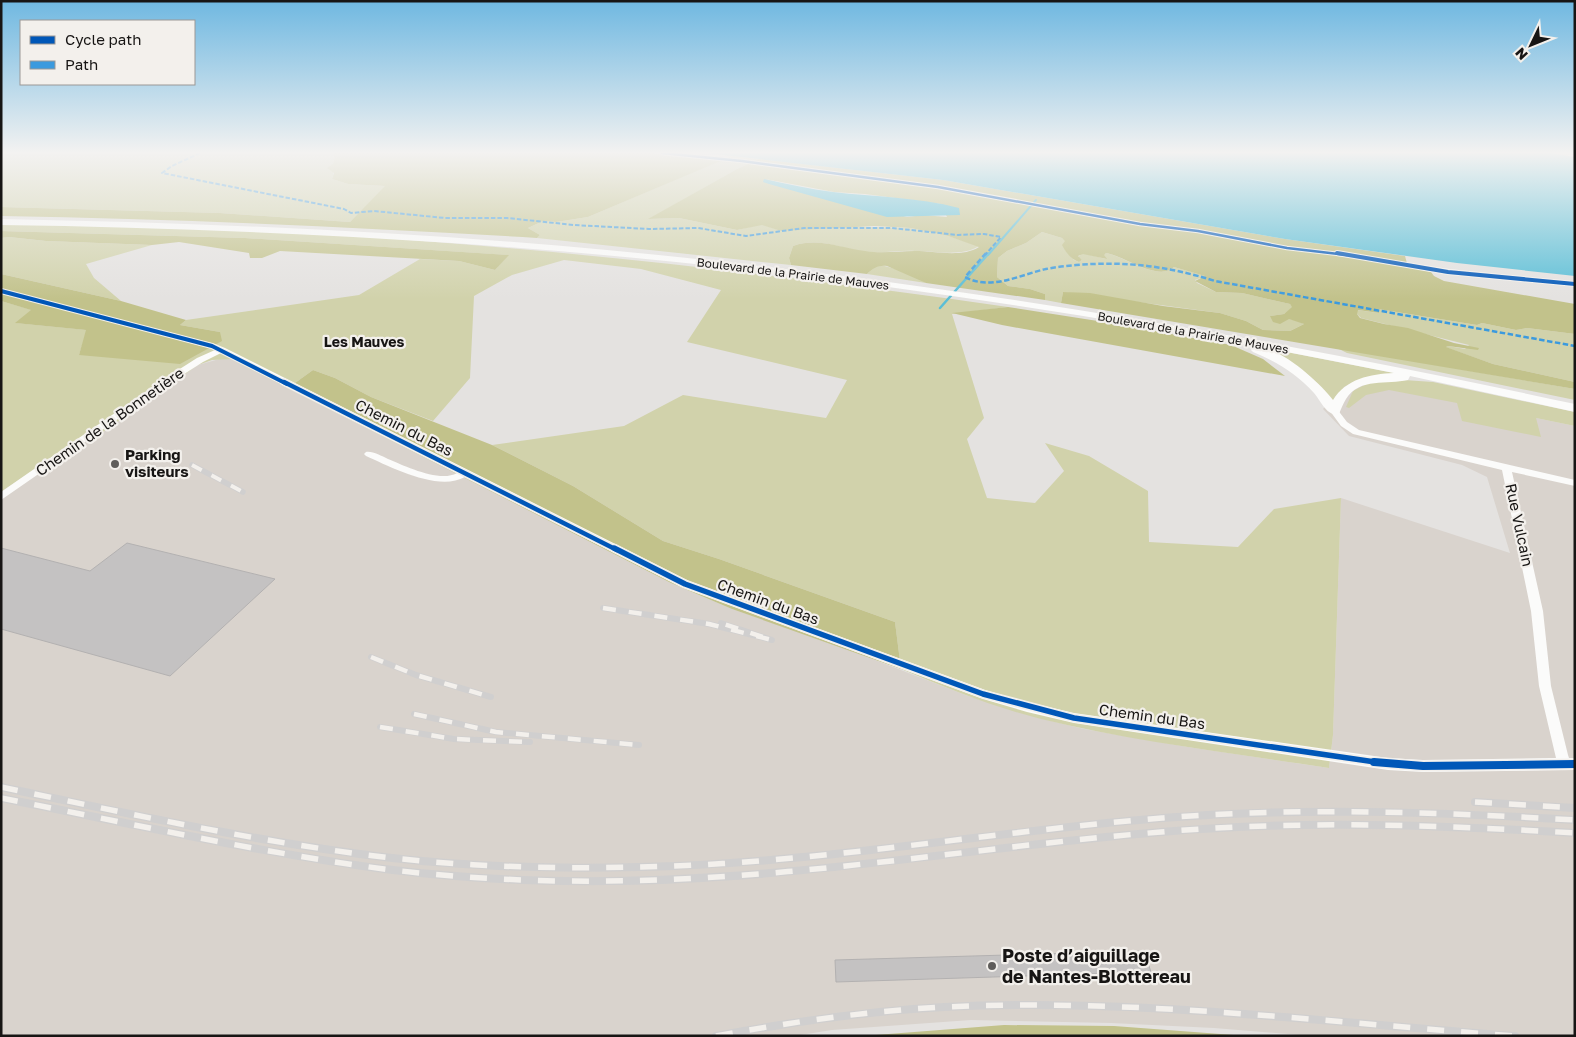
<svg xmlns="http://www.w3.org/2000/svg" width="1576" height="1037" font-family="'Golos Text',sans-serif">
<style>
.built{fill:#d9d3cd}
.green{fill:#d1d2ab}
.forest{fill:#c2c28b;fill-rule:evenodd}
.water{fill:#5abed6}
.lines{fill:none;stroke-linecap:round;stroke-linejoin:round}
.stream-far1{stroke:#5abed6;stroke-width:2}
.stream{stroke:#5abed6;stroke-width:2.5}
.building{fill:#c4c2c2;stroke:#b3b1b1}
.minor{fill:#fbfbfa;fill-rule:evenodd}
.primary{fill:#fbfbfa;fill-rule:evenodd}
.rail-far2-casing{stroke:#d0cfcf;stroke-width:5.5}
.rail-far1-casing{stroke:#d0cfcf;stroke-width:6}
.rail-casing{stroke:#d0cfcf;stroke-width:8}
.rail-far2{stroke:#f3f0ec;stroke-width:4;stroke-dasharray:11;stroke-linecap:butt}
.rail-far1{stroke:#f3f0ec;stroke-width:4.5;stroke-dasharray:13;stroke-linecap:butt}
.rail{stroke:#f3f0ec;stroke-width:5.5;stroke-dasharray:17;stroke-linecap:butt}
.quiet-far1{stroke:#3b9ade;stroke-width:2;stroke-dasharray:4.5 2;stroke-linecap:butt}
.quiet{stroke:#3b9ade;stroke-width:2.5;stroke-dasharray:5.5 2.5;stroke-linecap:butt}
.cycleway-far4-casing{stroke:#f3f0ec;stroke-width:4.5}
.cycleway-far3-casing{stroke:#f3f0ec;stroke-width:6}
.cycleway-far2-casing{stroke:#f3f0ec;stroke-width:8}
.cycleway-far1-casing{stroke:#f3f0ec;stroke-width:9}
.cycleway-casing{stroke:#f3f0ec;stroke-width:11}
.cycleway-far4{stroke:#0057b8;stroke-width:2.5}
.cycleway-far3{stroke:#0057b8;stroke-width:4}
.cycleway-far2{stroke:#0057b8;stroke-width:4.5}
.cycleway-far1{stroke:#0057b8;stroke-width:5.5}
.cycleway{stroke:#0057b8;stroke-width:8}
.poi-dot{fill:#5f5d5b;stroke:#f3f0ec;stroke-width:2}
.labels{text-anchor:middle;stroke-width:4.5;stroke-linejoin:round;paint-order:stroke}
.far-street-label{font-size:12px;fill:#171514;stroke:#f3f0ec}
.far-neighbourhood-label{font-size:14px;font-weight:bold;fill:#171514;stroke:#f3f0ec}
.street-label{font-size:15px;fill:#171514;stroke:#f3f0ec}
.poi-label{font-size:15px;font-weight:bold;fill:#171514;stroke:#f3f0ec;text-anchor:start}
.near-poi-label{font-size:18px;font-weight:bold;fill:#171514;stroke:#f3f0ec;text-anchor:start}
</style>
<rect width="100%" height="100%" fill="#e4e2e0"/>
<path class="built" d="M223,358l8,1 21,10 419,214 61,26 94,32 142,55 71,22 45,11 104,18 141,21 4,-33 8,-237 169,55 -23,-76 -25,-12 -113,-29 -26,-27 26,-30 226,47v610h-263l-98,-8 -103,-5 -140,-3 -139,10 -38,6h-793v-544l87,-59 15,-1 95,-67z"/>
<g class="green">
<path d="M1,153h331l4,5c-4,8 -1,13 -4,21l16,5 38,2 -36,36 -130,-9 -219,-6z"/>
<path d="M731,156l28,3 -22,10 -88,50 30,-1 58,12 25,-6 19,7 58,-5 72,2 37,8 31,10c-17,11 -44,5 -64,5 -17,-1 -33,3 -50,1 -25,-4 -47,-15 -72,-6l-4,12 2,7 -254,-27 3,-3 -12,-7 15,-7 13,1 32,-5z"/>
<path d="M1,223c141,4 281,7 421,18 197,15 391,38 586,66l-56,7 32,104 -17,21 20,59 48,5 29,-32 -19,-28 44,13 59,35 1,51 89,5 36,-38 67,-11 -8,237 -4,33c-96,-15 -194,-26 -288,-49 -48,-12 -94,-31 -140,-50l-6,-47 -176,-63 -56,-18 -90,-55 -81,-41 132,-19 59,-31 143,23 21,-38 -160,-38 34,-52 -80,-21 -77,-9 -52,15 -38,21 -4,82 -37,43 -62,-24 -36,-19 -22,-8 -25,18 -57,-29 -19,1 -14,5 -95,67 -15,1 -87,59v-191l31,9 -16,13 71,7 -8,25 141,-23 -40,-7 6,-5 173,-25 61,-36 39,2 36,9 13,-15 -263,-17 -244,-7z"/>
<path d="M1042,232l20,6 4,3 -1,9 9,10 5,2 3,-2 -4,-3 5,-4 23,6 -3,-4 3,-2c18,3 52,29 68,14l32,9 -11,4 2,3 19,9 26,1 48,11 3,3 -9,7 -14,2 26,4 8,4 -14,7 -27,-1 -17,-9 -26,-8 -157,-21 -2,11 -16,-3v-6l-15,-5 -22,-3 -11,-9 1,-19 9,-7 19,-8z"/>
<path d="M9,237l37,4 106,4 -66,19 8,14 27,23 -120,-27v-36z"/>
<path d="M881,265l25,7 20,11 -59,-9 5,-6z"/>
<path d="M1378,309l99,16 5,-2 34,7 11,-2 48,6v48l-82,-18 -48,-17 3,-1 17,3 4,-4 -108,-27 -4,-4v-4l21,3z"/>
<path d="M1256,346l143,28 -47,9 -8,4 -10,16c-8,-6 -11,-15 -18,-21 -17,-17 -39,-28 -61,-35z"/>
<path d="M1337,348l238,41v11l-228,-47z"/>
<path d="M1404,380l29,2 142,30v14l-39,-8 5,19 -79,-16 -5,-18 -68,-13 -23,5 -17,13 -3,-1 7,-16 17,-9z"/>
</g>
<g class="forest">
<path d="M332,153h318l73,7 -135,57 -32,5 -13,-1 -15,7 12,7 -3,3c-179,-11 -357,-19 -536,-22v-9l219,6 130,9 35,-36 -37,-2 -16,-5 2,-6 -7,-5 6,-4 2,-6z"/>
<path d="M759,159l184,21 342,59 120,17 3,11 23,5 3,4 10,5 131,23v30l-48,-6 -11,2 -34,-7 -5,2 -99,-16 1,4 -21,-3 -1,4 3,4 24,6 24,4 46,15 25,5 -1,2 -30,-4 -2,1 47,17 82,18v7l-514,-86 2,-11 27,1 73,13 57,7 26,8 17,9 27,1 14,-7 -15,-5 -9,5 -7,-2 -3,-6 14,-2 8,-7 -2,-3 -48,-11 -26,-1 -21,-11 10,-5 -31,-9c-16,15 -49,-11 -68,-14l-2,2 3,4 -24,-5 -5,2 4,4 -3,2c-8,-3 -13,-9 -17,-17l3,-4 -3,-3 -20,-6 -16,11 -19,8 -9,7 -1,19 11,9 22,3 15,5v6l-119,-17 -39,-17c-9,-1 -14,2 -20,8l-76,-9 -2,-7 4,-12c25,-9 47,2 72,5 17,3 33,0 50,0 19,0 47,7 64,-4l-31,-11 -37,-8 -37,-2 -93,5 -19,-6 -25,5 -58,-12 -31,1 89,-50zM765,179l69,13 31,2 76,10 6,13 -24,-2 -16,2z"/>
<path d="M1,231l244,7 264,17 -14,15 -36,-9 -179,-10 -18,7h-12l-1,-5 -70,-11 -27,3 -106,-4 -37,-4 -8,1z"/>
<path d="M1,274l120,27 65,19 -6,5 40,7 2,9 -42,23 -101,-9 7,-25 -71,-7 16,-13 -30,-9z"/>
<path d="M1008,307l109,17 114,21 32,14 22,17 -283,-51 -50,-12z"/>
<path d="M313,370l22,8 36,19 121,48 81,41 90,55 56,18 176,63 6,47 -169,-60 -61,-26 -383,-195z"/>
<path d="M1004,1025l110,1 133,10h-384z"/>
</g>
<g class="water">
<path d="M706,153h844l25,4v119l-118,-13 -172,-24 -342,-59z"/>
<path d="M764,179c23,5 46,10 69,13 42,5 84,5 126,16l1,7 -73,2 -118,-33 -6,-2z"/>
</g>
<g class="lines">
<path class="stream-far1" d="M988,255l48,-55"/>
<path class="stream" d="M940,308l49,-55"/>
</g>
<g class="building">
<path d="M127,543l148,36 -105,97 -169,-47v-81l89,23z"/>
<path d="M1144,951l7,21 -315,10 -1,-22z"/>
</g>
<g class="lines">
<g class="minor">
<path d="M1408,263l41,6 126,13v4l-146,-16 -23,-4 -1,-1z"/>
<path d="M1,289l214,55 10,4 464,233 296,109 42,12 47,11 314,45 35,2 133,-2 -17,-72 -8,-75 -29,-141 -149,-36 -12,-8 -11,-15 1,-2h6l10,13 12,8 216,50v6l-63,-14 31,139 8,75 17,69 1,3h6v12l-152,2 -35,-2 -314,-47 -47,-11 -44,-13 -302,-112 -216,-110c-27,15 -74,-10 -99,-21l-2,-2 2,-2c7,-1 15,4 22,7 17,7 52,24 69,14l-236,-120 -18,9 -36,23 -166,115v-8l160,-111 36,-23 18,-8 -6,-2 -208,-55z"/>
</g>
<path class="primary" d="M1,219c202,4 404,12 606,31 325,30 648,85 968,154v8l-165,-36 -2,4c-21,5 -48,-3 -62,19 -3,5 -5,10 -7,15 -12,3 -18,-13 -25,-21 -17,-19 -37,-31 -61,-41l-2,-2 2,-2c23,-6 67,35 80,52 13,-21 37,-26 61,-27 -310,-63 -626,-109 -942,-130 -150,-10 -300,-16 -451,-18z"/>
<defs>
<path id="rail-far2" d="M192,465l51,27"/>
<g id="rail-far1">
<path d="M603,608l106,16 63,16 -51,-17"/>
<path d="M371,657l45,18 75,22"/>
<path d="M414,714l82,18 143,13"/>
<path d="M380,727l74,12 76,3"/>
</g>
<g id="rail">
<path d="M1,787c130,27 260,56 391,71 82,9 165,11 247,9 175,-3 348,-35 523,-49 137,-11 275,-6 413,2"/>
<path d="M1,798c127,25 255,54 383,71 74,9 149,13 223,12 186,-1 369,-34 554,-49 138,-12 276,-7 414,1"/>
<path d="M1475,802l100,6"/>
<path d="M716,1036c75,-14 151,-25 228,-29 190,-9 381,15 571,29"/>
</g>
</defs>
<use href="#rail-far2" class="rail-far2-casing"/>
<use href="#rail-far1" class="rail-far1-casing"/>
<use href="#rail" class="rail-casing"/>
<use href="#rail-far2" class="rail-far2"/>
<use href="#rail-far1" class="rail-far1"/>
<use href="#rail" class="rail"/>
<path class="quiet-far1" d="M200,153l-28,13 -10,7 182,36 7,4 23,-2 71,7h62l67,7 75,4 49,-1 48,8 58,-8h88l66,7 26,-1 17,3 -16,18"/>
<path class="quiet" d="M986,253l-21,24c26,14 54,-2 81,-8 10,-2 20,-3 30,-4 51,-4 91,1 139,16l360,65"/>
<defs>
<path id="cycleway-far4" d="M662,153l80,8 196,26 202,37 58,7 89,17 60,7"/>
<g id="cycleway-far3">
<path d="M1337,253l111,19 127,12"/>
<path d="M1,291l211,55 75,38"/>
</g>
<path id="cycleway-far2" d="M284,382l333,168"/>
<path id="cycleway-far1" d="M614,548l71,36 298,110 91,24 308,45"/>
<path id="cycleway" d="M1374,762l49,4 152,-2"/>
</defs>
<use href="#cycleway-far4" class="cycleway-far4-casing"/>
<use href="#cycleway-far3" class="cycleway-far3-casing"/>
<use href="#cycleway-far2" class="cycleway-far2-casing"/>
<use href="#cycleway-far1" class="cycleway-far1-casing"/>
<use href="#cycleway" class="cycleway-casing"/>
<use href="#cycleway-far4" class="cycleway-far4"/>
<use href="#cycleway-far3" class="cycleway-far3"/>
<use href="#cycleway-far2" class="cycleway-far2"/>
<use href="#cycleway-far1" class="cycleway-far1"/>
<use href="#cycleway" class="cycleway"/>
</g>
<linearGradient id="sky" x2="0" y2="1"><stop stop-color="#6fb8e1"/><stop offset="0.51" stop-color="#f3f2f1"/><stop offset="1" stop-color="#f3f2f1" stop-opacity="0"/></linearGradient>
<rect width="1576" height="299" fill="url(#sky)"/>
<g class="poi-dot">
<circle cx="115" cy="464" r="5"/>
<circle cx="992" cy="966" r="5"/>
</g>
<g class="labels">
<g class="far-street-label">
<text transform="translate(793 274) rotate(7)" y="4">Boulevard de la Prairie de Mauves</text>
<text transform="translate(1193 333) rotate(10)" y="4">Boulevard de la Prairie de Mauves</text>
</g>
<g class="far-neighbourhood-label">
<text x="364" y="347">Les Mauves</text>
</g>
<g class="street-label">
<text transform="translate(110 422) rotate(-35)" y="5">Chemin de la Bonnetière</text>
<text transform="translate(404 428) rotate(27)" y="5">Chemin du Bas</text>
<text transform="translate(1519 525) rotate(78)" y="5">Rue Vulcain</text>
<text transform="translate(768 602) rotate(20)" y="5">Chemin du Bas</text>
<text transform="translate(1152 717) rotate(8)" y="5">Chemin du Bas</text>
</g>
<g class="poi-label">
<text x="125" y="460">Parking<tspan x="125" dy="17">visiteurs</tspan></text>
</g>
<g class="near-poi-label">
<text x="1002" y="962">Poste d’aiguillage<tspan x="1002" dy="21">de Nantes-Blottereau</tspan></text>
</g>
</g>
<rect width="1576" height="1037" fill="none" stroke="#171514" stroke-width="5"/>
<rect x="20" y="20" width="175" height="65" fill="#f3f0ec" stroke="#9b9896"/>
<rect x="30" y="36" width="25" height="8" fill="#0057b8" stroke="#9b9896"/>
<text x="65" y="45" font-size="15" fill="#171514">Cycle path</text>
<rect x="30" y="61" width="25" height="8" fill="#3b9ade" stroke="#9b9896"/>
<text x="65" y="70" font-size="15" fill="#171514">Path</text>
<g transform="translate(1531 45) rotate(227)" stroke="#f3f0ec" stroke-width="4" paint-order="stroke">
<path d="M0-4L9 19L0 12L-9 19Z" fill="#171514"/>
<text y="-8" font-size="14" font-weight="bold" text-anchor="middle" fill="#171514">N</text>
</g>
</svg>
